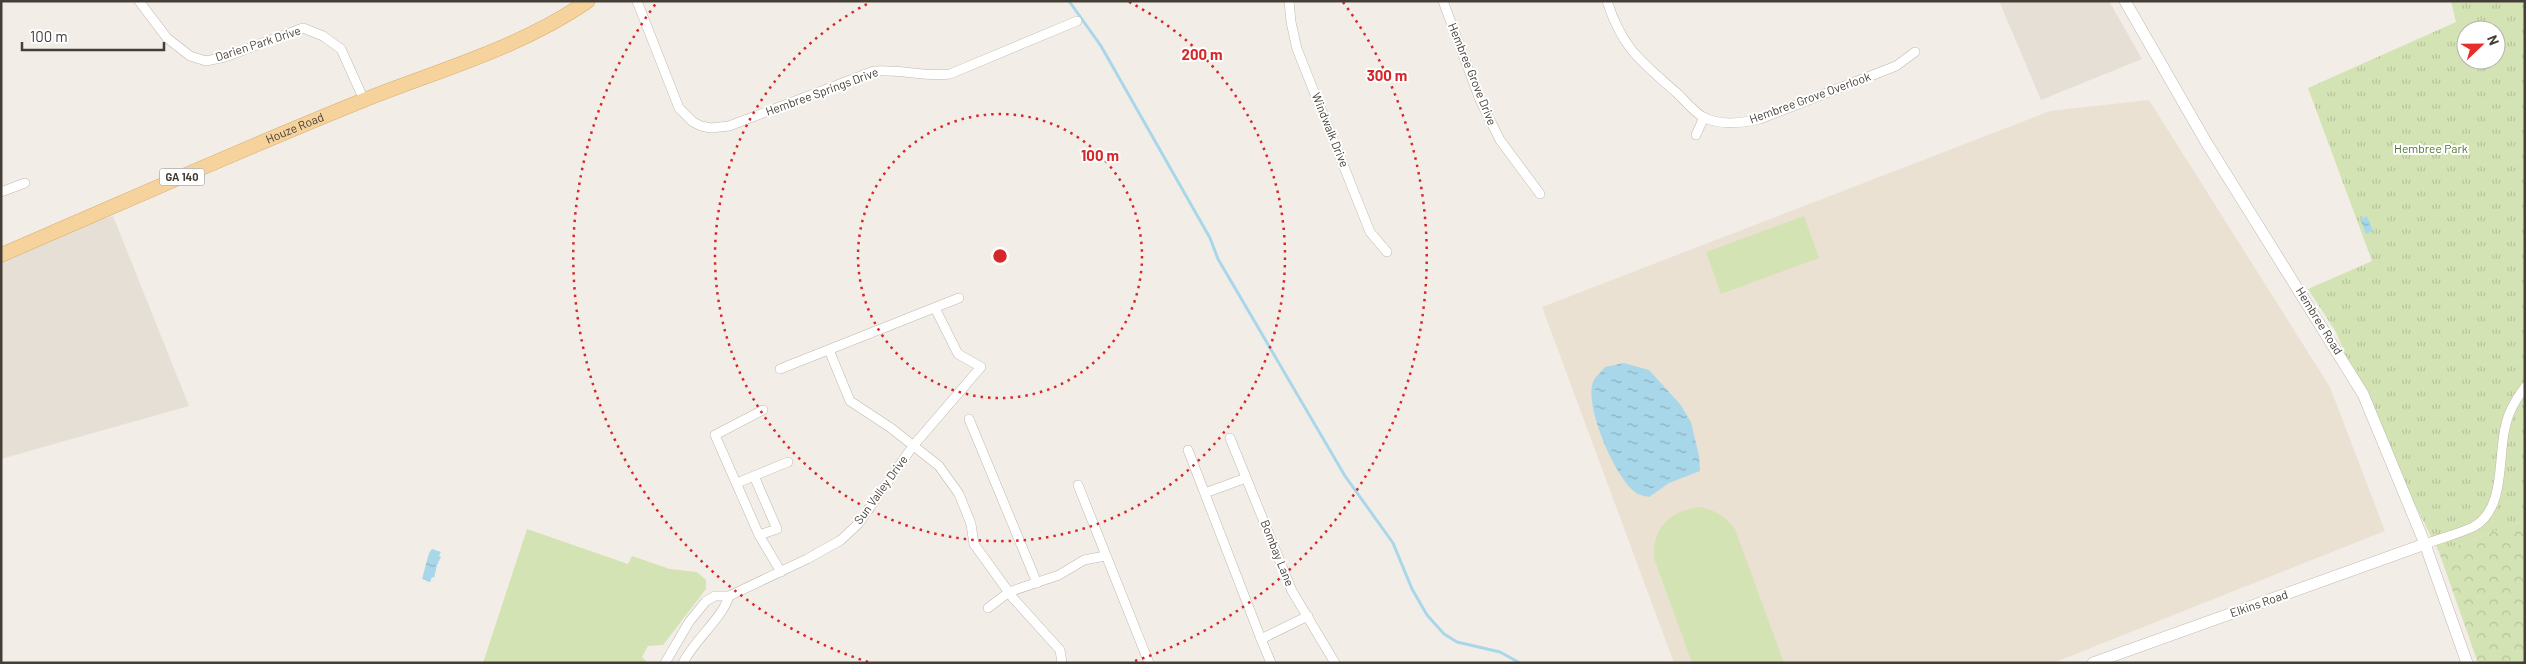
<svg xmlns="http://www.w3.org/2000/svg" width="2526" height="664" font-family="Barlow,sans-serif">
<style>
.residential{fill:#e6dfd6}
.education{fill:#eae1d3}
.grass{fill:#d4e3b4}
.forest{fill:url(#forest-crowns)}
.park{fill:url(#park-tufts);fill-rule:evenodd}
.water{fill:url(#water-ripples)}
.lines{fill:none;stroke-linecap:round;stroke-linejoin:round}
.stream{stroke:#a9d7ea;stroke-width:3}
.minor-casing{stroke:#c0b7ae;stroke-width:10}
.tertiary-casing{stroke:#c0b7ae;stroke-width:12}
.primary-casing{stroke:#d9ac6e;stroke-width:15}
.minor{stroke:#fff;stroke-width:9}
.tertiary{stroke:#fff;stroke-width:11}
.primary{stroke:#f6d29d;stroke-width:14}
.ring{fill:none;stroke:#d62828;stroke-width:2.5;stroke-dasharray:2.5 5}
.labels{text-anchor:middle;stroke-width:4;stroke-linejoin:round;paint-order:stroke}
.shield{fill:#fff;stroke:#7d7873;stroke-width:1}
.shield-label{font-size:11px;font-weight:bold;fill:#453e37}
.street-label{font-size:12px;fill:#453e37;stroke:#fff}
.park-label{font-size:12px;fill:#50722f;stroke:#fff}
.centre{fill:#d62828;stroke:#fff;stroke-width:2.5}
.ring-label{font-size:15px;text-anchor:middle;font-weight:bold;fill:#d62828;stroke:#fff;stroke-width:4;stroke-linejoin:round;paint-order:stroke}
</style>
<defs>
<pattern id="forest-crowns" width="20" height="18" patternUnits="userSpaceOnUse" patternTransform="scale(1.25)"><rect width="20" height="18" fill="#d4e3b4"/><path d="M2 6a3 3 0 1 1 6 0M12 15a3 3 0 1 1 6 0" fill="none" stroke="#b7c49b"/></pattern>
<pattern id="park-tufts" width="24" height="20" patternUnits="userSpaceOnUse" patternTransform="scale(1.25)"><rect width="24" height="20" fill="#d4e3b4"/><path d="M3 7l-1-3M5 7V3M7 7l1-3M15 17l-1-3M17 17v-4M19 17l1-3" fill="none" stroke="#b7c49b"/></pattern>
<pattern id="water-ripples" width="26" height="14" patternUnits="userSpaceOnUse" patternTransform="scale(1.25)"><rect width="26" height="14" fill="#a9d7ea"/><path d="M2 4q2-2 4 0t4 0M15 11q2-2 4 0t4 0" fill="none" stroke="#8bb0be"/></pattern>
</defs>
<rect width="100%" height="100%" fill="#f2eee7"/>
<g class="residential">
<path d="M1999,1h110l33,58 -101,41z"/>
<path d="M113,216l76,190 -188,53v-198l88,-39z"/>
</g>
<path class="education" d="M2149,100l181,287 55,144 -332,132h-379l-132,-356 508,-196z"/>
<g class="grass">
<path d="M1804,216l15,42 -98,36 -15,-42z"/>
<path d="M1699,507c16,3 26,9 36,22l49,134h-92l-38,-105c-1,-31 14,-46 45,-51z"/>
<path d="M527,529l101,35 4,-8 38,13 27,3 9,8v9l-43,56 -15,1 -6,11 6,6h-165z"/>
</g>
<path class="forest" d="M2525,520v143h-47l-39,-111z"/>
<path class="park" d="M2451,1h74v519l-86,32 -68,-134 -35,-86 -28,-43 64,-28 -64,-173 148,-66zM2466,30h30v30h-30z"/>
<g class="water">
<path d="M2367,216l6,15 -7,3 -6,-15z"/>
<path d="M1624,363l25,7 31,34 11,18 8,34 1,15 -31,12 -20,14c-4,-1 -11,-2 -14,-5 -20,-15 -51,-86 -42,-110 2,-5 9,-11 12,-15z"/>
<path d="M432,549l9,3 -2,4 2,1 -4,8 -3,13 -2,-1 -2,5 -8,-3 7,-26z"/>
</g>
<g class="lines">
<path class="stream" d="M1069,1l32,45 109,192 8,21 127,217 48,67 19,46 15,26 17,19 13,8 43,10 20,11"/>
<defs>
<g id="minor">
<path d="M139,1l28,37 23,18 16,5 19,-4 78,-29 20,8 18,13 23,51"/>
<path d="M637,1l42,107 14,14 8,4 10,2 18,-2 145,-55c26,-2 50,6 76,3l127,-53"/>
<path d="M1289,1l2,21 6,27 73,183 17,20"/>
<path d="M1443,1l37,99 20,40 40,54"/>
<path d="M1607,1c16,49 34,60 71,93 7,7 16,18 25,23 17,9 40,6 57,2l136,-53 19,-14"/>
<path d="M1696,135l8,-18"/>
<path d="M1,192l24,-9"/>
<path d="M829,350l21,51 41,27 48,38 20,28 12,30 3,20 39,54 47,52 2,13"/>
<path d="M780,369l179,-71"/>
<path d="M763,410l-48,25 44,100 22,37"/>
<path d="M969,419l68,164"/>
<path d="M1230,438l62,153 43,72"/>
<path d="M1188,450l73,189"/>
<path d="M754,476l23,53 -18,6"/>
<path d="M737,483l51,-21"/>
<path d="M1078,485l71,178"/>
<path d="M1205,493l41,-15"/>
<path d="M2425,544c16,-6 33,-10 48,-17 34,-18 24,-72 33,-103 3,-14 10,-25 19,-37"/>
<path d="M988,608l21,-16 50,-17 25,-15 21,-4"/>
<path d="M665,663l24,-41 17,-21 9,-5h14l78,-37 34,-19 18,-17 54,-77 68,-79 -23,-13 -23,-46"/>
<path d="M683,663c12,-24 39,-44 46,-67"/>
<path d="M1271,663l-10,-24 47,-23"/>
</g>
<g id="tertiary">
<path d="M2125,1l81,141 157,252 62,150 42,119"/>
<path d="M2093,663l332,-119"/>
</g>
<g id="primary">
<path id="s1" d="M1,255c121,-52 241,-106 363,-155 75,-30 156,-52 224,-99"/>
</g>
</defs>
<use href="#minor" class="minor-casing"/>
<use href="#tertiary" class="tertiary-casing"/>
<use href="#primary" class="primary-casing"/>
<use href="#minor" class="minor"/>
<use href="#tertiary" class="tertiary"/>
<use href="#primary" class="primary"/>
</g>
<g class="ring">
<circle cx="1000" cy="256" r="142"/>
<path d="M1129 2A285 285 0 1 1 871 2"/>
<path d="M868 662A427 427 0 0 1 657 2M1343 2A427 427 0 0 1 1132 662"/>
</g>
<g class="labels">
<rect class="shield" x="159.5" y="168.5" width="45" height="17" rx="4"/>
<g class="shield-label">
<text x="182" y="181">GA 140</text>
</g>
<g class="street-label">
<text transform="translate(258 44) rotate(-18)" y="4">Darien Park Drive</text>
<text transform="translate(1472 74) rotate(68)" y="4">Hembree Grove Drive</text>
<text transform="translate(822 92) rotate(-20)" y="4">Hembree Springs Drive</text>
<text transform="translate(1810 98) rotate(-20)" y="4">Hembree Grove Overlook</text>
<text dy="4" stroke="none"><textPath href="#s1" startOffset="320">Houze Road</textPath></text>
<text transform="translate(1330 130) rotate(68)" y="4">Windwalk Drive</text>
<text transform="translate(2319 321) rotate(58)" y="4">Hembree Road</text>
<text transform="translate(881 490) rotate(-54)" y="4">Sun Valley Drive</text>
<text transform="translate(1277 553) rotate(68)" y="4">Bombay Lane</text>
<text transform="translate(2259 604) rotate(-19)" y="4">Elkins Road</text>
</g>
<g class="park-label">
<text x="2431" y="153">Hembree Park</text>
</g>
</g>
<circle cx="1000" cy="256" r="8" class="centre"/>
<g class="ring-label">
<text x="1202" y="60">200 m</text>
<text x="1387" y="81">300 m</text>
<text x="1100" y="161">100 m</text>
</g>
<rect width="2526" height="664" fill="none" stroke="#453e37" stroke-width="5"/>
<g transform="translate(2481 45) rotate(68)"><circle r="24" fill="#ffffff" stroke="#b5b2af"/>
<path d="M0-4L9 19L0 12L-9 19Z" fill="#e82e29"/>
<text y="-8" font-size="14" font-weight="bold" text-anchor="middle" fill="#453e37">N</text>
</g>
<path d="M22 42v8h142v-8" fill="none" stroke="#453e37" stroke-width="2.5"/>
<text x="30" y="42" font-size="15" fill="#453e37" stroke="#ffffff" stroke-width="4" paint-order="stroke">100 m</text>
</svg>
